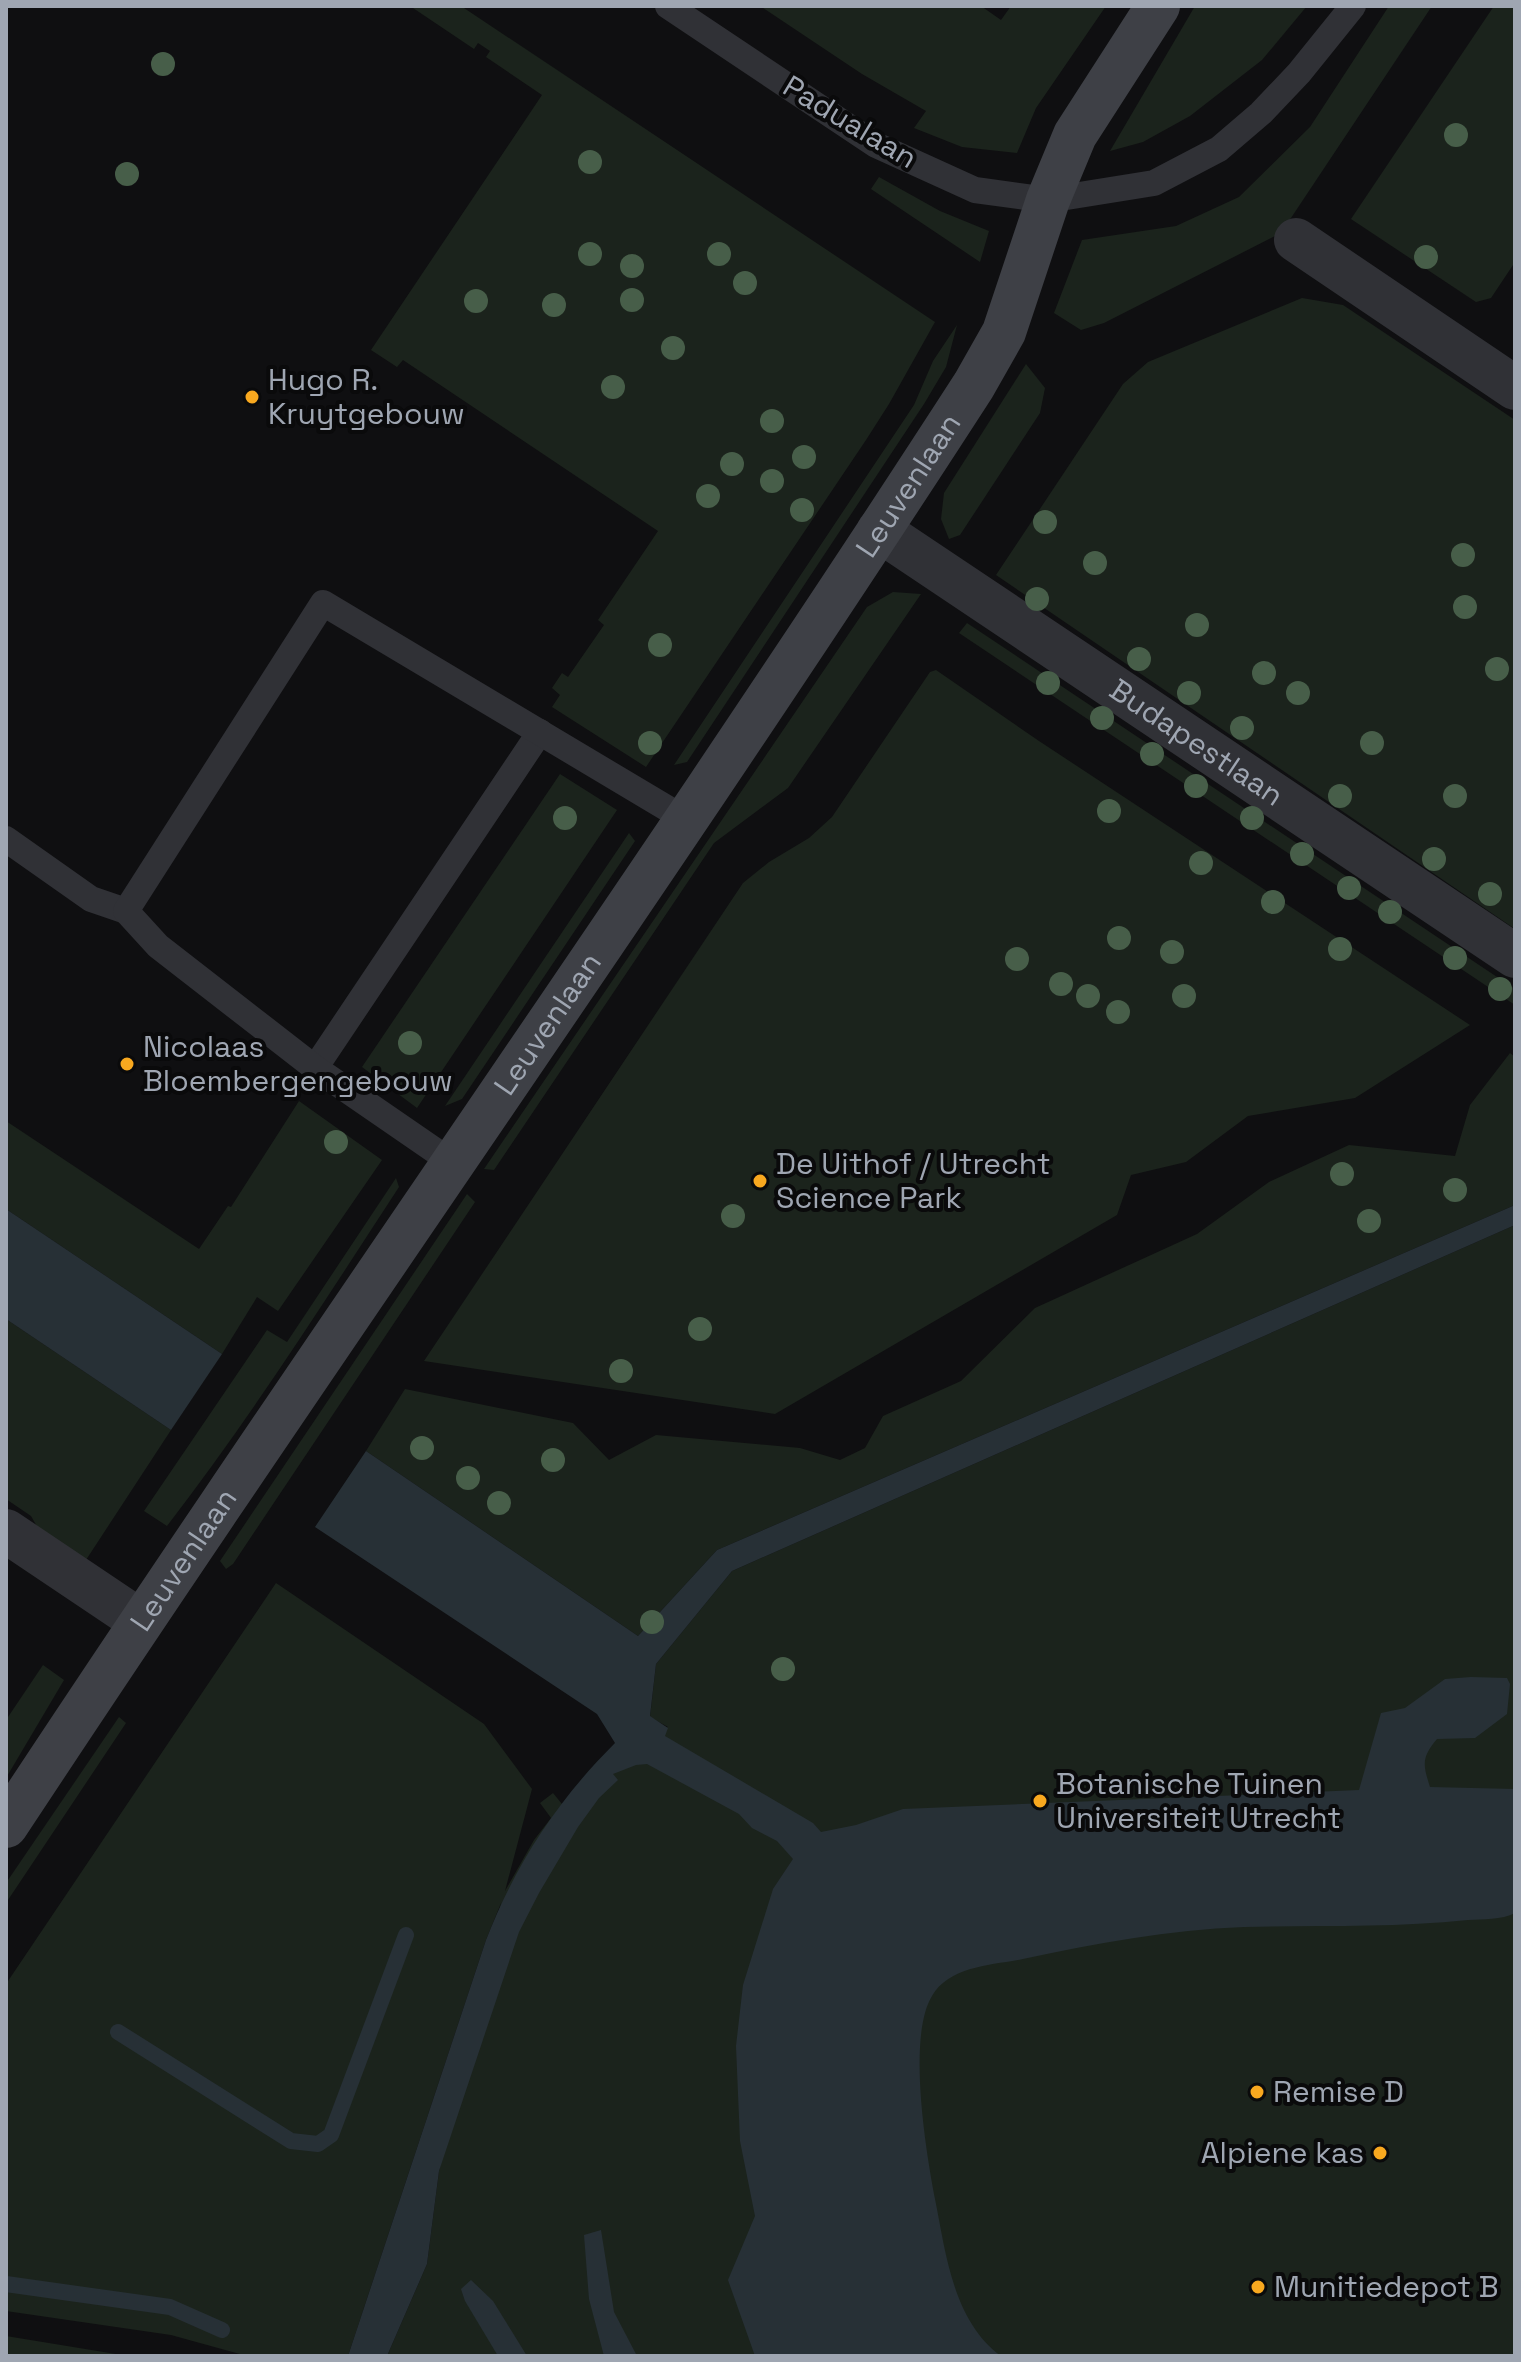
<svg xmlns="http://www.w3.org/2000/svg" width="1521" height="2362" font-family="'Space Grotesk',sans-serif">
<style>
.green{fill:#1b231c}
.water{fill:#273036}
.lines{fill:none;stroke-linecap:round;stroke-linejoin:round}
.stream{stroke:#273036;stroke-width:16}
.lane{stroke:#303136;stroke-width:26}
.street{stroke:#303136;stroke-width:44}
.secondary{stroke:#3e4046;stroke-width:44}
.tree{fill:#475e49}
.poi-dot{fill:#f8a81f;stroke:#0a0a0b;stroke-width:3}
.labels{text-anchor:middle;stroke-width:8;stroke-linejoin:round;paint-order:stroke}
.street-label{font-size:30px;fill:#9fa6b2;stroke:#0a0a0b}
.poi-label{font-size:30px;fill:#9fa6b2;stroke:#0a0a0b;text-anchor:start}
</style>
<rect width="100%" height="100%" fill="#0f0f11"/>
<g class="green">
<path d="M410,6h51l474,316 -46,82 -23,36 -220,327 -94,-60 8,-12 -8,-7 10,-15 6,4 36,-52 -6,-5 60,-89 -255,-171 -6,7 -26,-17 171,-255 -56,-38 4,-6 -12,-8 -4,6z"/>
<path d="M760,6h221l20,14 10,-14h95l-70,102 -19,45 -55,-6 -48,-19 12,-17 -64,-37z"/>
<path d="M1195,6h112l-45,54 -72,56 -47,26 -33,9z"/>
<path d="M1389,6h43l-151,227 -177,90 -23,7 -27,-17 28,-73 94,-14 63,-29 71,-70z"/>
<path d="M1494,6h21v256l-24,36 -15,4 -125,-83z"/>
<path d="M879,177l61,34 49,20 -9,31 -109,-73z"/>
<path d="M1302,298l41,7 172,115v509l-519,-354 127,-191 25,-22z"/>
<path d="M957,325l-11,42 -22,37 -237,358 -13,3 240,-360 19,-44z"/>
<path d="M1026,364l19,24 -5,25 -80,122 -11,4 -8,-20 3,-26z"/>
<path d="M893,592l28,2 -133,194 -74,55 -220,327 -10,-1 383,-562z"/>
<path d="M967,623l548,366v16l-556,-372z"/>
<path d="M936,670l103,71 431,284 -115,73 -107,18 -62,46 -55,13 -14,40 -342,199 -351,-53 319,-478 26,-21 40,-24 23,-21 98,-145z"/>
<path d="M560,774l57,36 -200,298 -55,-41z"/>
<path d="M629,833l6,8 -173,258 -17,7z"/>
<path d="M1510,1053l5,4v148l-798,345 -79,86 -272,-185 39,-62 168,34 36,37 47,-25 144,13 40,12 25,-12 18,-32 78,-35 74,-73 162,-74 72,-52 80,-37 106,11 15,-51z"/>
<path d="M299,1101l83,59 -104,151 -21,-14 -35,57 -216,-145v-88l193,128 29,-43 3,1z"/>
<path d="M396,1178l3,9c-75,115 -148,230 -232,339l-23,-15 123,-181 20,12z"/>
<path d="M467,1194l8,8 -242,362 -7,5 -6,-8z"/>
<path d="M1515,1225v1131h-1128l40,-92 12,-93 62,-268 -15,37 -138,416h-101l-76,-21 -165,-24v-327l270,-401 208,141 48,65 -27,102 29,-51 17,-22 -11,-15 13,-10 9,11 54,-61 52,-16 -18,-10 6,-53 76,-93z"/>
<path d="M6,1319l165,111 -87,133 -42,-28 -11,-19 -25,-17z"/>
<path d="M43,1665l21,15 -58,98v-58z"/>
<path d="M119,1717l7,6 -120,180v-20z"/>
<path d="M6,2336l122,20h-122z"/>
</g>
<g class="water">
<path d="M1515,1205v20l-783,346 -76,93 -6,52 18,12 -3,8 148,87 8,9 35,-7 47,-16 456,-19 22,-77 24,-5 40,-29 26,-2 36,1 3,6 -3,30 -32,24 -38,1c-16,19 -14,26 -7,48l85,2v124c-13,7 -33,6 -47,7 -75,8 -150,5 -224,7 -75,3 -148,16 -221,32 -31,6 -74,7 -91,37 -25,41 -6,156 3,203 11,55 18,122 66,157h-246l-27,-76 27,-64 -15,-75 -4,-95 7,-61 30,-96 20,-30 -16,-18 -25,-13 -13,-14 -92,-50 -11,1 -23,9 5,6 -19,18 -21,29 -39,66 -20,39 -80,239 -12,93 -40,92h-39l138,-416c30,-77 71,-139 129,-197l-18,-29 -282,-187 51,-76 272,185 79,-86z"/>
<path d="M6,1209l216,145 -51,76 -165,-111z"/>
<path d="M601,2230l13,82 23,44h-33l-15,-57 -5,-64z"/>
<path d="M471,2280l22,21 34,55h-29l-33,-55 -4,-12z"/>
</g>
<g class="lines">
<g class="stream">
<path d="M118,2032l173,109 27,3 13,-9 75,-200"/>
<path d="M6,2284l164,23 52,23"/>
</g>
<g class="lane">
<path d="M668,6l208,139 99,45 73,10 106,-17 65,-34 42,-36 38,-40 54,-67"/>
<path d="M6,839l85,60 35,12"/>
<path d="M315,1068l225,-336"/>
<path d="M453,1163l-138,-95 -157,-122 -32,-35 197,-308 362,216"/>
</g>
<g class="street">
<path d="M1296,240l219,148"/>
<path id="s1" d="M879,530l636,426"/>
<path d="M6,1531l134,90"/>
</g>
<path class="secondary" id="s2" d="M6,1826c318,-483 654,-955 968,-1441l30,-53 44,-132 27,-65 83,-129"/>
</g>
<g class="tree">
<circle cx="163" cy="64" r="12"/>
<circle cx="1456" cy="135" r="12"/>
<circle cx="590" cy="162" r="12"/>
<circle cx="127" cy="174" r="12"/>
<circle cx="590" cy="254" r="12"/>
<circle cx="719" cy="254" r="12"/>
<circle cx="1426" cy="257" r="12"/>
<circle cx="632" cy="266" r="12"/>
<circle cx="745" cy="283" r="12"/>
<circle cx="632" cy="300" r="12"/>
<circle cx="476" cy="301" r="12"/>
<circle cx="554" cy="305" r="12"/>
<circle cx="673" cy="348" r="12"/>
<circle cx="613" cy="387" r="12"/>
<circle cx="772" cy="421" r="12"/>
<circle cx="804" cy="457" r="12"/>
<circle cx="732" cy="464" r="12"/>
<circle cx="772" cy="481" r="12"/>
<circle cx="708" cy="496" r="12"/>
<circle cx="802" cy="510" r="12"/>
<circle cx="1045" cy="522" r="12"/>
<circle cx="1463" cy="555" r="12"/>
<circle cx="1095" cy="563" r="12"/>
<circle cx="1037" cy="599" r="12"/>
<circle cx="1465" cy="607" r="12"/>
<circle cx="1197" cy="625" r="12"/>
<circle cx="660" cy="645" r="12"/>
<circle cx="1139" cy="659" r="12"/>
<circle cx="1497" cy="669" r="12"/>
<circle cx="1264" cy="673" r="12"/>
<circle cx="1048" cy="683" r="12"/>
<circle cx="1189" cy="693" r="12"/>
<circle cx="1298" cy="693" r="12"/>
<circle cx="1102" cy="718" r="12"/>
<circle cx="1242" cy="728" r="12"/>
<circle cx="650" cy="743" r="12"/>
<circle cx="1372" cy="743" r="12"/>
<circle cx="1152" cy="754" r="12"/>
<circle cx="1196" cy="786" r="12"/>
<circle cx="1340" cy="796" r="12"/>
<circle cx="1455" cy="796" r="12"/>
<circle cx="1109" cy="811" r="12"/>
<circle cx="565" cy="818" r="12"/>
<circle cx="1252" cy="818" r="12"/>
<circle cx="1302" cy="854" r="12"/>
<circle cx="1434" cy="859" r="12"/>
<circle cx="1201" cy="863" r="12"/>
<circle cx="1349" cy="888" r="12"/>
<circle cx="1490" cy="894" r="12"/>
<circle cx="1273" cy="902" r="12"/>
<circle cx="1390" cy="912" r="12"/>
<circle cx="1119" cy="938" r="12"/>
<circle cx="1340" cy="949" r="12"/>
<circle cx="1172" cy="952" r="12"/>
<circle cx="1455" cy="958" r="12"/>
<circle cx="1017" cy="959" r="12"/>
<circle cx="1061" cy="984" r="12"/>
<circle cx="1500" cy="989" r="12"/>
<circle cx="1088" cy="996" r="12"/>
<circle cx="1184" cy="996" r="12"/>
<circle cx="1118" cy="1012" r="12"/>
<circle cx="410" cy="1043" r="12"/>
<circle cx="336" cy="1142" r="12"/>
<circle cx="1342" cy="1174" r="12"/>
<circle cx="1455" cy="1190" r="12"/>
<circle cx="733" cy="1216" r="12"/>
<circle cx="1369" cy="1221" r="12"/>
<circle cx="700" cy="1329" r="12"/>
<circle cx="621" cy="1371" r="12"/>
<circle cx="422" cy="1448" r="12"/>
<circle cx="553" cy="1460" r="12"/>
<circle cx="468" cy="1478" r="12"/>
<circle cx="499" cy="1503" r="12"/>
<circle cx="652" cy="1622" r="12"/>
<circle cx="783" cy="1669" r="12"/>
</g>
<g class="poi-dot">
<circle cx="252" cy="397" r="8"/>
<circle cx="127" cy="1064" r="8"/>
<circle cx="760" cy="1181" r="8"/>
<circle cx="1040" cy="1801" r="8"/>
<circle cx="1257" cy="2092" r="8"/>
<circle cx="1380" cy="2153" r="8"/>
<circle cx="1258" cy="2287" r="8"/>
</g>
<g class="labels">
<g class="street-label">
<text transform="translate(850 122) rotate(31)" y="10">Padualaan</text>
<text dy="10" stroke="none"><textPath href="#s2" startOffset="1616">Leuvenlaan</textPath></text>
<text dy="10" stroke="none"><textPath href="#s1" startOffset="382">Budapestlaan</textPath></text>
<text dy="10" stroke="none"><textPath href="#s2" startOffset="968">Leuvenlaan</textPath></text>
<text dy="10" stroke="none"><textPath href="#s2" startOffset="320">Leuvenlaan</textPath></text>
</g>
<g class="poi-label">
<text x="268" y="390">Hugo R.<tspan x="268" dy="34">Kruytgebouw</tspan></text>
<text x="143" y="1057">Nicolaas<tspan x="143" dy="34">Bloembergengebouw</tspan></text>
<text x="776" y="1174">De Uithof / Utrecht<tspan x="776" dy="34">Science Park</tspan></text>
<text x="1056" y="1794">Botanische Tuinen<tspan x="1056" dy="34">Universiteit Utrecht</tspan></text>
<text x="1273" y="2102">Remise D</text>
<text x="1364" y="2163" text-anchor="end">Alpiene kas</text>
<text x="1274" y="2297">Munitiedepot B</text>
</g>
</g>
<rect width="1521" height="2362" fill="none" stroke="#9fa6b2" stroke-width="16"/>
</svg>
